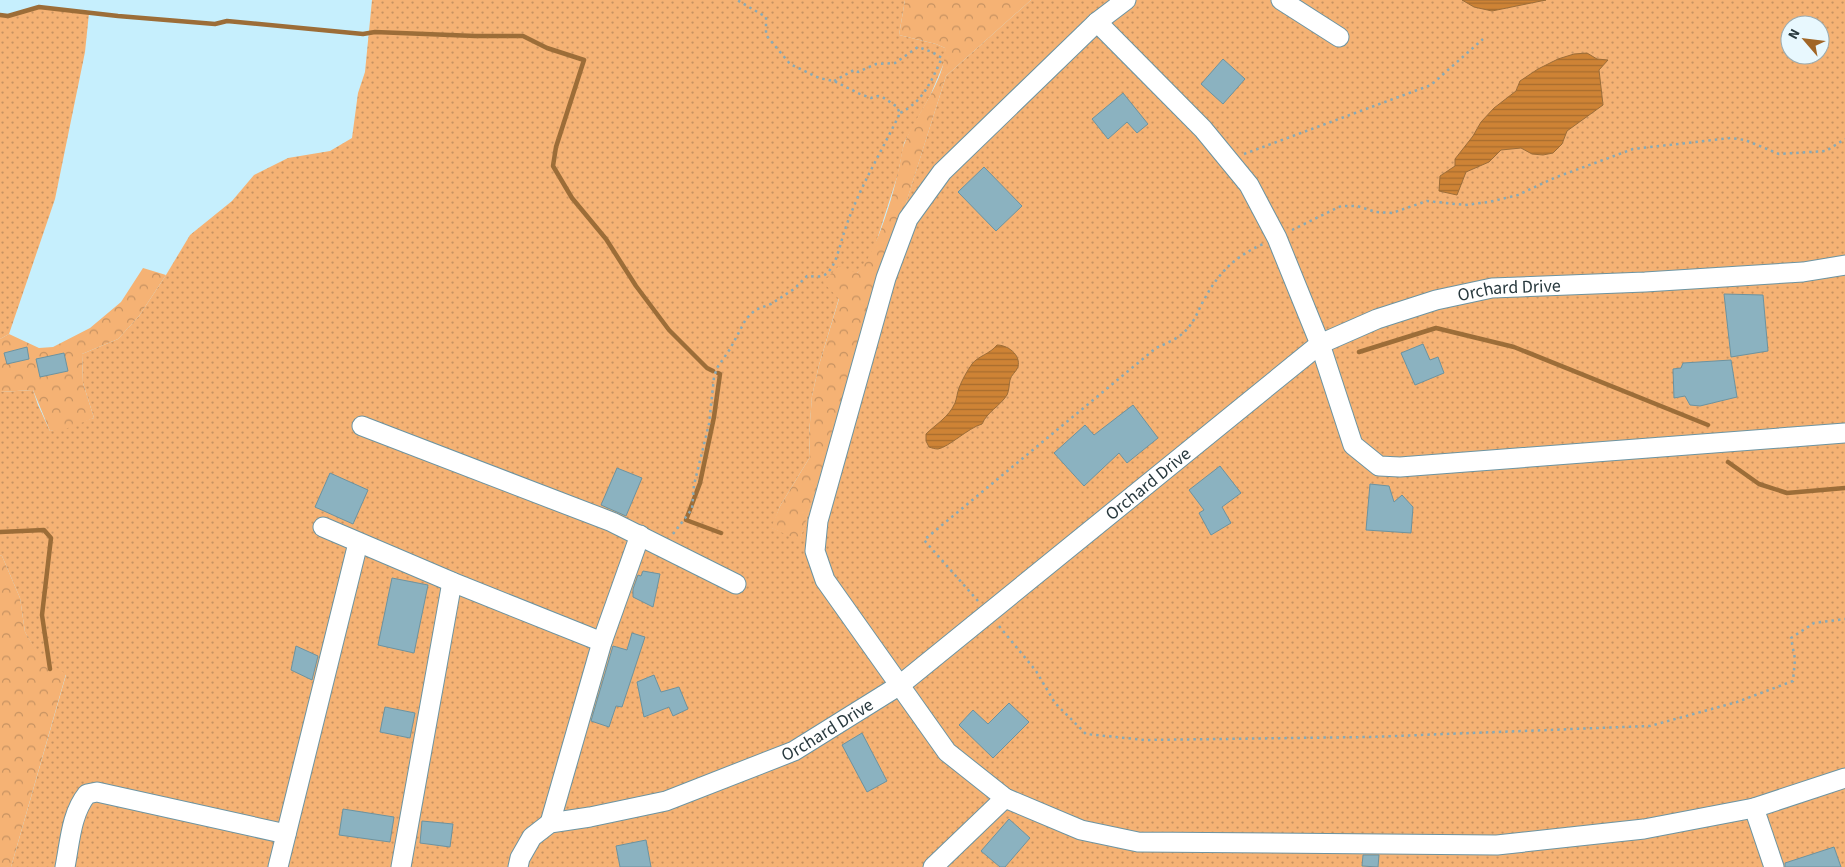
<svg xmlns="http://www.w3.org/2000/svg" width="1845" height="867" font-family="'Source Sans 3',sans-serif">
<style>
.grass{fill:url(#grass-dots);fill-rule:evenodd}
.forest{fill:url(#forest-crowns)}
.water{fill:url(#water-rules);stroke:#9c6d38}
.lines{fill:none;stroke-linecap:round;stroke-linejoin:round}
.stream{stroke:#9c6d38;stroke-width:4.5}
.building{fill:#8bb2c0;stroke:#6c93a0}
.minor-casing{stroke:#6d94a1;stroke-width:21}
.path{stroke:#8aaab5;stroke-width:2.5;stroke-dasharray:2.5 4;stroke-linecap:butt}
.minor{stroke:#fff;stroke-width:19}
.labels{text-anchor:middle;stroke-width:4;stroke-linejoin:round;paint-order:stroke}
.street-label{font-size:18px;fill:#28393e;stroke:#e8f8fe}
</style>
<defs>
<pattern id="grass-dots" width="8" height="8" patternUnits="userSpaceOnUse" patternTransform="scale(1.25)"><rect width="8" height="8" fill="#f5b274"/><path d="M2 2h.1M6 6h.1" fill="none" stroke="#c69261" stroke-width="1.8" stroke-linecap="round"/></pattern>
<pattern id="forest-crowns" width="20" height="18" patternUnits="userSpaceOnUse" patternTransform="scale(1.25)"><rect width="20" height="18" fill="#f5b274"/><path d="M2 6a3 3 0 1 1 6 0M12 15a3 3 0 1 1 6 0" fill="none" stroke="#c69261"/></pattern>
<pattern id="water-rules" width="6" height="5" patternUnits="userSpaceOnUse" patternTransform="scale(1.25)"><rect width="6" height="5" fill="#ce8335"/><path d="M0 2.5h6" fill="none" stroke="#a76c2e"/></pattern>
</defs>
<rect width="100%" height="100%" fill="#c6effd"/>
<g class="grass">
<path d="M372,0h533l-6,35 37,9 9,4 1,10 -16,38 -26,47 -6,31 -24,75 -11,19 -6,5 -18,25 -20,67 -7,31 -3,39 1,22 -30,49 -8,22 28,11 146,-463 85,-76h814v867h-1834l55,-192 -27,-18 -14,-25 -5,-34 -18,-42 -2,-1v-163l33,-2 5,15 12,26 44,-13 -11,-35 -1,-29 36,-15 21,-23 27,-41 24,-40 42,-34 22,-26 34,-17 42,-7 22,-13 6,-45 7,-21zM1790,25h30v30h-30z"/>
<path d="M39,7l50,6 -4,39 -30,147 -46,135 -9,5v-324l9,1z"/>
</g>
<g class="forest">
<path d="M905,0h126l-85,76 -146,464 -29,-12 9,-22 30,-49 -1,-22 3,-39 7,-31 20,-66 -16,-17 16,-16 18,7c18,-16 36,-77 41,-101 3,-10 3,-21 7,-30 11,-27 42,-64 40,-94l-9,-4 -37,-9z"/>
<path d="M143,268l23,7 -27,41 -21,23 -36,15 1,29 11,35 -26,10 -18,3 -17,-41 -33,2v-53l9,-5 30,14 14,-1 37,-19 31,-26z"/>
<path d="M0,555l2,1 18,42 5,34 15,25 26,17 -55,193h-11z"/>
</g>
<g class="water">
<path d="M1462,0h84l-54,11 -18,-4z"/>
<path d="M1587,53l10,6 11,1 -9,10 4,35 -36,26 -5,13 -9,9 -10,2 -11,-1 -11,-6 -20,2 -12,12 -23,10 -9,23 -18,-4 1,-15 15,-10v-7l18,-23 8,-14 13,-14 22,-17 4,-10 18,-12 20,-10 16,-5z"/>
<path d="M997,345c10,0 24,9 21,22 -2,5 -7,8 -8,13 -1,5 -1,11 -3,15 -7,11 -20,17 -25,29 -14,4 -33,23 -44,25 -3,0 -6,-1 -9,-2l-3,-6v-7c10,-10 23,-17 29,-31 2,-5 2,-10 4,-15 3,-8 8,-17 13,-24 6,-8 18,-10 25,-19z"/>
</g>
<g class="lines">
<g class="stream">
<path d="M0,15l8,1 31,-9 79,9 97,8 12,-3 136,13 12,-2 100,4h48l24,12 37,12 -28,87 -3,19 19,32 34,41 30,47 33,44 38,38 6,3"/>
<path d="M1359,352l77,-24 78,19 194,78"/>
<path d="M718,373l2,1 -6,43 -14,66 -14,37 35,13"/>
<path d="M1728,462l31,22 28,9 58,-5"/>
<path d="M0,532l44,-2 7,8 -9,77 8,54"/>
</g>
</g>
<g class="building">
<path d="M1223,59l22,20 -22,25 -22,-20z"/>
<path d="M1123,93l25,31 -11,9 -10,-11 -19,17 -16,-20z"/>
<path d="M984,167l38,39 -26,25 -38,-39z"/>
<path d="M1724,294l39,1 5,56 -37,6z"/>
<path d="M1423,344l7,16 8,-3 6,16 -29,12 -14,-32z"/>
<path d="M27,347l2,12 -22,5 -3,-11z"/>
<path d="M64,353l4,18 -28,6 -4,-18z"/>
<path d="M1731,360l6,37 -37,9 -10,-1 -5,-9 -11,2 -1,-29 8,-1 2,-5z"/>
<path d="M1133,405l25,33 -31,25 -8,-10 -35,33 -30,-33 31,-28 9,10z"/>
<path d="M1220,466l21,27 -19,14 9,16 -20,12 -12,-22 5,-3 -15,-20z"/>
<path d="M617,468l25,10 -16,38 -25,-11z"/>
<path d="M330,473l38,17 -15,34 -38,-17z"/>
<path d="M1370,484l19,2 5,16 8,-7 11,12 -2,26 -45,-3z"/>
<path d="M643,571l17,3 -7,33 -20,-10v-8l5,-14 3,1z"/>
<path d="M392,578l36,7 -14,68 -36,-8z"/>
<path d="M632,633l13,4 -23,70 -6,-1 -7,21 -18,-6 22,-75 14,4z"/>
<path d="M296,646l22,10 -6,24 -21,-10z"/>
<path d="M654,675l7,17 18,-5 9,22 -15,7 -4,-9 -25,10 -7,-35z"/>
<path d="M1009,703l20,19 -36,36 -34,-33 14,-15 15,14z"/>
<path d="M385,707l30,6 -5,25 -30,-6z"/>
<path d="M862,733l25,48 -20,11 -25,-47z"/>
<path d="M343,809l51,8 -4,25 -51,-7z"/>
<path d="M1009,819l21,19 -25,29h-5l-19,-16z"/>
<path d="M422,821l31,3 -3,23 -30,-4z"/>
<path d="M646,840l5,27h-31l-4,-21z"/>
<path d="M1834,847l7,20h-56v-4z"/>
<path d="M1363,855h16l-1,12 -16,-1z"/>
</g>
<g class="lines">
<defs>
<g id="minor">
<path d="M1126,0l-29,22 -155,150 -34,47 -22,59 -68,243 -3,30 10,29 122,172 58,46 76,32 57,12 359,3 147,-16 110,-21 91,-30"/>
<path d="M1281,0l58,37"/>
<path d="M1097,22l106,107 46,56 28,53 43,106 33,101 26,21 21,1 445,-34"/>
<path d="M362,426l250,96 124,62"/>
<path d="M323,527l129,55 150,60"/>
<path d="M1754,808l20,59"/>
<path d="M550,823l52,-181 38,-107"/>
<path d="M65,867c5,-25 6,-53 22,-73l10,-2 189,42"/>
<path d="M278,867l80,-324"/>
<path d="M401,867l51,-285"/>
<path id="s1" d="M518,867l2,-9 12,-21 18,-14 40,-6 76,-16 128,-50 106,-66 420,-341 57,-25 59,-19 56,-12 153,-6 158,-10 42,-7"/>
<path d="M933,867l72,-69"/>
</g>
</defs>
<use href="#minor" class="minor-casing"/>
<g class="path">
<path d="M834,81l20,-11 4,2 18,-8 19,-1 23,-16 14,5 10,6c-11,23 -18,43 -42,55"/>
<path d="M1244,154l187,-69 52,-46"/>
<path d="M1292,230l49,-24h16l19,6 16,1 35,-12 38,4 24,-3 29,-7 36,-17 79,-29 98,-11 14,2 34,14 47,-3 19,-12"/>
<path d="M673,534l19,-25 2,-24 15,-61 5,-47 3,-9 13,-19 16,-30 9,-9 16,-6 23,-15 13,-13c6,0 14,2 19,-2 10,-8 13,-26 17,-38 13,-43 38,-83 57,-123l-4,-7 -12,-8 -6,-2 -7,2 -11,-4 -26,-13 -15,-3 -29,-14 -24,-29v-18l-29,-17"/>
<path d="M978,601l-54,-61 232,-192c11,-5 24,-10 32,-20 8,-9 11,-20 17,-30 14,-26 31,-42 58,-54"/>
<path d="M999,626l37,45 19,32 31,31 59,6 224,-3 281,-11 87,-24 56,-21 2,-22 -4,-21 23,-15 31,-4"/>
</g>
<use href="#minor" class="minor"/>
</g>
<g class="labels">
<g class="street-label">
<text dy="6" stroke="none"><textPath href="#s1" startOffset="1176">Orchard Drive</textPath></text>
<text dy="6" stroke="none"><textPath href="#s1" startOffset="756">Orchard Drive</textPath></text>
<text dy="6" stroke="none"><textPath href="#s1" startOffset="351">Orchard Drive</textPath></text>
</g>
</g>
<g transform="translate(1805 40) rotate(298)"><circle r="24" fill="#e8f8fe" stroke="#9bacb1"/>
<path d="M0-4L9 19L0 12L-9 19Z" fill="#a16627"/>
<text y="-8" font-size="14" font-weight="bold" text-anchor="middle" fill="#28393e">N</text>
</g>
</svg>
